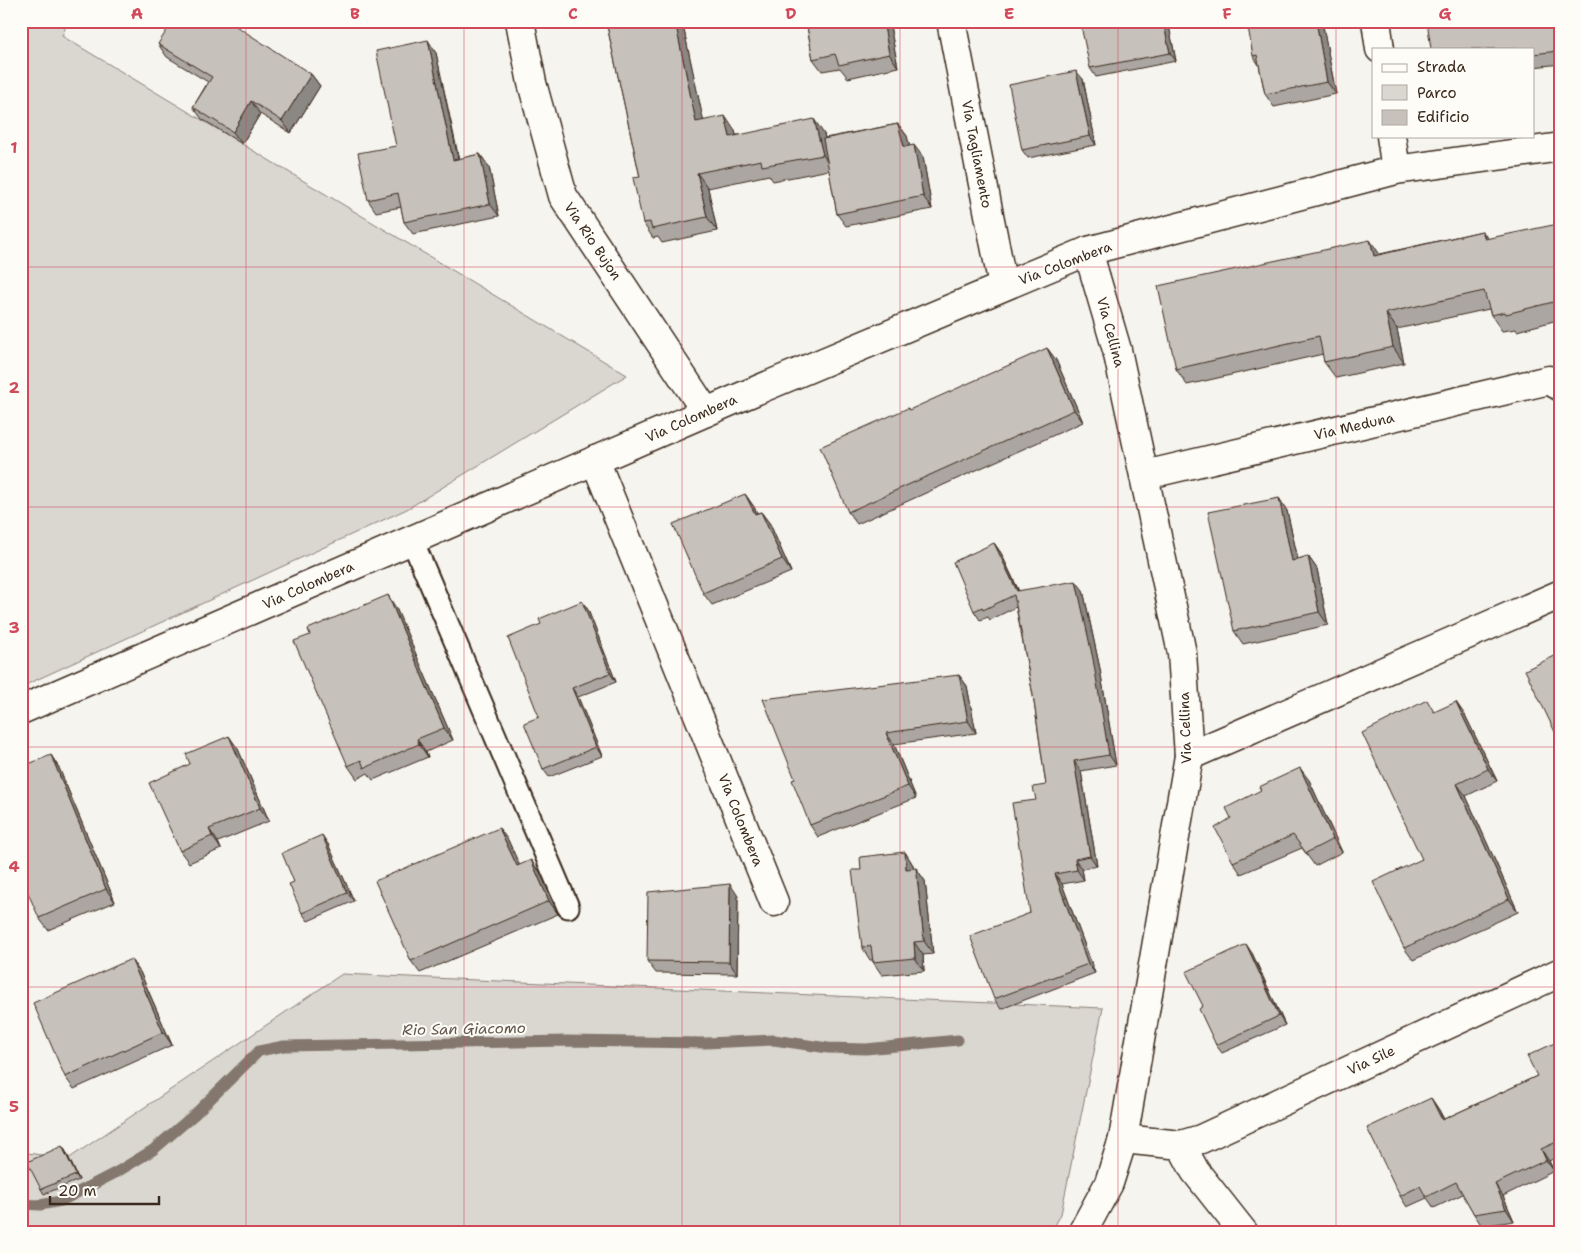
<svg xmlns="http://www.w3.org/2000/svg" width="1582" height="1254" font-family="'Shantell Sans',sans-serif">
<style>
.green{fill:#dad6d0;stroke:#8a8077}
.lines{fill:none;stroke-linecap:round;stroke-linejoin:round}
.stream{stroke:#84786e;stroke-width:11}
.lane-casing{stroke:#3b2a1e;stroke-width:25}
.street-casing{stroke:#3b2a1e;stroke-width:31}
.secondary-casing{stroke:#3b2a1e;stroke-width:31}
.lane{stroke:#fdfcf7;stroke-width:21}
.street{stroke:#fdfcf7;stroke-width:28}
.secondary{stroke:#fdfcf7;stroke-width:28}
.wall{fill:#aba6a1;stroke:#3b2a1e}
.shaded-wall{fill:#8b8783;stroke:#3b2a1e}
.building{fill:#c7c1bb;stroke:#3b2a1e}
.grid{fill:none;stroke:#d1495b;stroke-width:1;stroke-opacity:0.55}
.labels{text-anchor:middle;stroke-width:4;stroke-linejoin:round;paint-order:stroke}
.street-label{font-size:14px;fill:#3b2a1e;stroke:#fdfcf7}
.water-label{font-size:15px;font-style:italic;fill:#65584d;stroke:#fdfcf7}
.neatline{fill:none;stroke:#d1495b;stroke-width:2}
.grid-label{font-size:16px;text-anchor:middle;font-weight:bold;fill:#d1495b}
</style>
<rect width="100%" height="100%" fill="#f5f4ee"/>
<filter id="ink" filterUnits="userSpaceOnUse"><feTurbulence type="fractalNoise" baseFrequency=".02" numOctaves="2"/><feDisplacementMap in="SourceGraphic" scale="10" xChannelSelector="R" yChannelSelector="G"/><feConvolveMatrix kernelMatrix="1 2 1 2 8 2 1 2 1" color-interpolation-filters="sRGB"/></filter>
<g filter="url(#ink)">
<g class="green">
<path d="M21,21h47l-6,15 565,339 -220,134 -386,178z"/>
<path d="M342,974l761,34 -42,206 -10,19h-1030v-81l47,7z"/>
</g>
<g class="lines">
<path class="stream" d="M21,1204l19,1 21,-4 56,-29 36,-22 42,-36 64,-63 25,-5 283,-5 138,2 69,-3 54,8 38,1 92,-9"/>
<defs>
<path id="lane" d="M412,540l156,367"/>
<g id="street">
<path d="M520,21l12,62 31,113 143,216"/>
<path d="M951,21l52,265"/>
<path d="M1376,21l4,28"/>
<path d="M1391,136l5,34"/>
<path d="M595,460l179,442"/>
<path d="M1145,475l404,-95 12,7"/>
<path d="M1189,756l372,-162"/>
<path d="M1123,1139l58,6 14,26 49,62"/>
<path d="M1181,1145l20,-6 360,-167"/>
<path d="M1082,1233l27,-50 14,-44 66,-383 -7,-103 -65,-303 -29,-99"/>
</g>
<path id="secondary" d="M21,710l722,-314 345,-145 308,-81 165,-23"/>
</defs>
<use href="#lane" class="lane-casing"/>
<use href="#street" class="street-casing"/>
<use href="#secondary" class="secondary-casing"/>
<use href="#lane" class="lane"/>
<use href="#street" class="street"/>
<use href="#secondary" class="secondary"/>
</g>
<g class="wall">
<path d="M606,21h76l21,99 32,11 1,4 88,-1 1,4 73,-14 9,12 2,9 14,12 9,52 -86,17 -9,-12 -8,-44 -56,11 -4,-6 -61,13 9,43 -55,12 -4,-6 -5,1 -10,-15 -3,-46z"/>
<path d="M806,21h83l9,46 -50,11 -8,-10 -18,3 -9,-12z"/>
<path d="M1168,21l8,40 -80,16 -6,-9z"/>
<path d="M1322,21l14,73 -62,13 -9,-13 -6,-29 -6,-9z"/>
<path d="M1427,21h134v43l-28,3v-18z"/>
<path d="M158,44l153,30 9,12 -29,47 -31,-19 -18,30 -40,-25 -9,-12 15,-25 -41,-25z"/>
<path d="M436,53l23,106 21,-5 9,13 10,49 -86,18 -9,-12 -3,-15 -25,5 -8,-12 28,-54z"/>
<path d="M1083,79l13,66 -68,13 -6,-8z"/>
<path d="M1561,228v91l-44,12 -1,-2 -14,2 -11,-16 -2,-6 -92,20 7,34 -68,15 -12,-16 -1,-8 -136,31 -11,-16 204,-115 102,-23 6,8z"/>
<path d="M1047,348l9,12 27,62 -226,102 -9,-12z"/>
<path d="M745,494l9,13 3,6 4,-1 9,12 21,48 -79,33 -9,-12z"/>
<path d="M1279,498l8,13 11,48 10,-3 9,13 11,56 -85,19 -9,-13z"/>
<path d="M994,543l7,10 18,38 64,-1 17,79 16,96 -35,6 16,95 -15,3 2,11 -22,4 33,89 -94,36 -7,-10 36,-86 6,-113 10,-15 -13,-90 -17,-88 -26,13 -2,-3 -8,3 -6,-9z"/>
<path d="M582,601l6,9 28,72 -38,15 24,59 -53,21 -6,-8 -4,-52 2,-93z"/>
<path d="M396,608l57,132 -27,12 2,5 -55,23 -5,-7 -11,6 -9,-13z"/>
<path d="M1561,653v88l-5,-7z"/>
<path d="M959,675l8,11 9,47 -82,11 22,54 -98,39 -8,-12 -15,-46z"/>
<path d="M1435,712l30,3 32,66 -31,15 52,116 -105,48 -9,-12 18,-89z"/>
<path d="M238,749l31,72 -51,21 3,7 -32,14 -9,-12z"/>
<path d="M51,755l8,13 56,134 -67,28 -9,-12z"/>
<path d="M1309,780l33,72 -27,14 -13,-18 -61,26 -8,-12z"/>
<path d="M508,840l11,25 21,7 18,42 -138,59 -9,-12z"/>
<path d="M328,844l26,57 -46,20 -6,-8z"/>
<path d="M905,852l8,13 1,3h2l9,13 8,73 -10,1 1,16 -42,4 -9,-13v-2h-3l-8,-13 -1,-77z"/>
<path d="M738,896l-1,78 -81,-1 -9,-12z"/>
<path d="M1252,953l33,72 -63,28 -6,-8 -13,-39z"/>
<path d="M140,972l32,73 -98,44 -9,-12z"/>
<path d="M1561,1040v115l-12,6 5,10 -51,25 11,25 -32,5 -8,-12 -11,-20 -29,14 -7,-10 -20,9 -7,-11 31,-98 8,12 5,9 93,-43z"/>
<path d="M65,1150l14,30 -35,14 -3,-5z"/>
</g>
<g class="shaded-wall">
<path d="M675,21h7l25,116 -11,-15z"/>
<path d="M883,21h6l9,46 -9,-13z"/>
<path d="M1163,21h5l8,40 -6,-8z"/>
<path d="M1316,21h6l14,73 -9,-12z"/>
<path d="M1554,21l7,9v25l-3,-4z"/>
<path d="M428,40l8,13 25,120 -8,-13z"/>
<path d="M1076,71l7,8 13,66 -6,-9z"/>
<path d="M311,74l9,12 -29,47 -9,-12z"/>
<path d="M251,101l9,13 -18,30 -9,-12z"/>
<path d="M725,116l10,15 5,21 -10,-15z"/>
<path d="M814,119l10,15 9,36 -10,-15z"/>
<path d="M898,124l9,12 6,23 -9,-12z"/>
<path d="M914,145l9,12 9,52 -9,-13z"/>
<path d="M480,154l9,13 10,49 -9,-12z"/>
<path d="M697,173l11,15 9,43 -10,-14z"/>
<path d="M1558,224l3,4v9z"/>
<path d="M1482,231l12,16 -9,-8z"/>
<path d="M1370,240l11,16h-7z"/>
<path d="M1386,313l11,16 7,34 -11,-16z"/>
<path d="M1047,348l9,12 27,62 -9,-12z"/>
<path d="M745,494l9,13 10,20 -9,-13z"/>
<path d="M1279,498l8,13 14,62 -9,-12z"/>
<path d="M761,512l9,12 21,48 -9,-13z"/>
<path d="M994,543l7,10 22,48 -6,-10z"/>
<path d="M1308,556l9,13 11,56 -9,-13z"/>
<path d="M1076,581l7,9 17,79 16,96 -7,-10z"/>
<path d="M388,595l8,13 57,132 -9,-12z"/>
<path d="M582,601l6,9 28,72 -6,-9z"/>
<path d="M959,675l8,11 9,47 -8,-12z"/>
<path d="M572,688l6,9 24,59 -6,-9z"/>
<path d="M1456,702l9,13 32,66 -9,-12z"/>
<path d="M886,733l8,11 22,54 -8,-12z"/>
<path d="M229,736l9,13 31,72 -9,-13z"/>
<path d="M417,739l9,13 2,5 -9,-13z"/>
<path d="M51,755l8,13 56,134 -9,-13z"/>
<path d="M1074,761l7,10 16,95 -7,-10z"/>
<path d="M1300,768l9,12 33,72 -9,-13z"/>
<path d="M1457,784l9,12 52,116 -9,-13z"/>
<path d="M499,828l9,12 18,39 -9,-13z"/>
<path d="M209,829l9,13 3,7 -9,-13z"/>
<path d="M322,835l6,9 26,57 -7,-8z"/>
<path d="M905,852l8,13 2,17 -9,-13z"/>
<path d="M1075,859l7,10 2,11 -7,-10z"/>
<path d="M531,860l9,12 18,42 -9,-13z"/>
<path d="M916,868l9,13 8,73 -9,-13z"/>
<path d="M1055,874l7,10 33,89 -7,-9z"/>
<path d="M730,884l8,12 -1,78 -8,-12z"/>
<path d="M914,942l9,13 1,16 -9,-13z"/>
<path d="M1246,944l6,9 33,72 -6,-9z"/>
<path d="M131,959l9,13 32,73 -9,-13z"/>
<path d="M1431,1098l8,12 10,21 -7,-11z"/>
<path d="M62,1146l3,4 14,30 -3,-5z"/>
<path d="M1541,1149l8,12 5,10 -8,-11z"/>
<path d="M1495,1184l8,12 11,25 -8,-12z"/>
</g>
<g class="building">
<path d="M173,21h55l83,53 -29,47 -31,-20 -18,31 -40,-25 19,-30 -54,-33z"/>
<path d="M606,21h69l21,101 29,-6 5,21 84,-18 9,36 -61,11 -1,-6 -64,13 10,44 -55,12 -2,-7 -7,1 -10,-45 7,-1z"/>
<path d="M806,21h77l6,33 -50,11 -4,-11 -22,5z"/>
<path d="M1080,21h83l7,32 -80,15z"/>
<path d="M1247,21h69l11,61 -62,12 -8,-39 -4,1z"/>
<path d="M1427,21h127l4,30 -25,3v-5h-102z"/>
<path d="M428,40l25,120 27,-6 10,50 -86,18 -6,-29 -30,7 -10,-47 38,-7 -20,-95z"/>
<path d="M1076,71l14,65 -68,14 -13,-65z"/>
<path d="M898,124l6,23 10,-2 9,51 -86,18 -14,-75z"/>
<path d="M1558,224l3,13v63l-55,14 -1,-2 -14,3 -7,-24 -98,22 7,34 -69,15 -5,-26 -143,33 -18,-83 212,-46 4,16 108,-25 3,8z"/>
<path d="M1047,348l27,62 -226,102 -28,-65 88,-39 1,2z"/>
<path d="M745,494l10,20 6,-2 21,47 -79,34 -30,-69z"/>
<path d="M1279,498l13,63 16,-5 11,56 -85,19 -26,-119z"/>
<path d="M994,543l23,48 59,-10 17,78 16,96 -35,6 16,95 -15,3 2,11 -22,4 33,90 -94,35 -24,-63 60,-23 -18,-110 24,-3 -3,-13 13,-2 -13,-90 -19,-100 -31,15 -1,-3 -8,4 -21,-49z"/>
<path d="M388,595l56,133 -27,11 2,5 -55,24 -3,-8 -13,6 -54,-125 16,-6 -2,-6z"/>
<path d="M582,601l28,72 -38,15 24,59 -53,22 -19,-46 15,-6 -31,-79 33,-14 -2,-5z"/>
<path d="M1561,653v78l-5,3 -31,-64z"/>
<path d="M959,675l9,46 -82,12 22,53 -98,39 -18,-45 3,-1 -32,-80z"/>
<path d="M1427,700l7,12 22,-10 32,67 -31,15 52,115 -105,49 -31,-66 49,-23 -60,-126z"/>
<path d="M229,736l31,72 -51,21 3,7 -32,15 -31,-68 41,-19 -4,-10z"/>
<path d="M51,755l55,134 -67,29 -18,-41v-110z"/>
<path d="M1300,768l33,71 -27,14 -13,-18 -60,27 -18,-34 16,-10 -5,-10 35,-18 -2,-3z"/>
<path d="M499,828l18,38 14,-6 18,41 -138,60 -36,-80z"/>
<path d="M322,835l25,58 -45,20 -13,-29 5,-2 -12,-29z"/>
<path d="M905,852l1,17 10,-1 8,73 -10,1 1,16 -42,4 -2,-16 -9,1 -10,-77h9l-1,-13z"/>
<path d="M730,884l-1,78 -82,-1 1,-69z"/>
<path d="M1246,944l33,72 -63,29 -17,-36 4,-3 -17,-34z"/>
<path d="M131,959l32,73 -98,45 -32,-74z"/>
<path d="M1561,1040v100l-20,9 5,11 -51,24 11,25 -32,5 -18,-32 -30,15 -6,-11 -20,10 -33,-68 64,-30 11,22 95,-44 -10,-20z"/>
<path d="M62,1146l14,29 -35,14 -14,-27z"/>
</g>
</g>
<path class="grid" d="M246,21v1212M464,21v1212M682,21v1212M900,21v1212M1118,21v1212M1336,21v1212M21,267h1540M21,507h1540M21,747h1540M21,987h1540"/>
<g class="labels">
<g class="street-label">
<text transform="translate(977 154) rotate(79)" y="5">Via Tagliamento</text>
<text transform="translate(593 241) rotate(56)" y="5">Via Rio Bujon</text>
<text transform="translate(1065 263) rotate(-21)" y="5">Via Colombera</text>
<text transform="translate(1111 332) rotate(75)" y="5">Via Cellina</text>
<text transform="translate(691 418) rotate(-24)" y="5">Via Colombera</text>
<text transform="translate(1354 426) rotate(-13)" y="5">Via Meduna</text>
<text transform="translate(308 585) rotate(-24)" y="5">Via Colombera</text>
<text transform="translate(1185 728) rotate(-92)" y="5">Via Cellina</text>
<text transform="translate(741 820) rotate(68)" y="5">Via Colombera</text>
<text transform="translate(1371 1060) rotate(-25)" y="5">Via Sile</text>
</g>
<g class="water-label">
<text transform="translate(464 1029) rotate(-1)" y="5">Rio San Giacomo</text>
</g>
</g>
<rect width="1582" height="1254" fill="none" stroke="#fdfcf7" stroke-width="55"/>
<rect x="1372" y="48" width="162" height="90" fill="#fdfcf7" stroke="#afa8a0"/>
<rect x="1382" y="64" width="25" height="8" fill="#fdfcf7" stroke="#afa8a0"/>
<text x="1417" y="72" font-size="15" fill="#3b2a1e">Strada</text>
<rect x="1382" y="85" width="25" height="15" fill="#dad6d0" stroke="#afa8a0"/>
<text x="1417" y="98" font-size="15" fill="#3b2a1e">Parco</text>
<rect x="1382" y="110" width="25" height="15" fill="#c7c1bb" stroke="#afa8a0"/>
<text x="1417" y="122" font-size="15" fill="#3b2a1e">Edificio</text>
<path d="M50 1196v8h109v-8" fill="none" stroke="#3b2a1e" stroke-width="2.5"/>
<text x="58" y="1196" font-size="15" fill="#3b2a1e" stroke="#fdfcf7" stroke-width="4" paint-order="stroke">20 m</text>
<rect x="28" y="28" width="1526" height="1198" class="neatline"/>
<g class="grid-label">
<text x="137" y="19">A</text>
<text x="355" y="19">B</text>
<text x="573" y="19">C</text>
<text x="791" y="19">D</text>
<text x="1009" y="19">E</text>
<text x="1227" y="19">F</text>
<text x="1445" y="19">G</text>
<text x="14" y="153">1</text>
<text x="14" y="393">2</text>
<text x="14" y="633">3</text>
<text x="14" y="872">4</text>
<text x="14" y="1112">5</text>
</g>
</svg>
